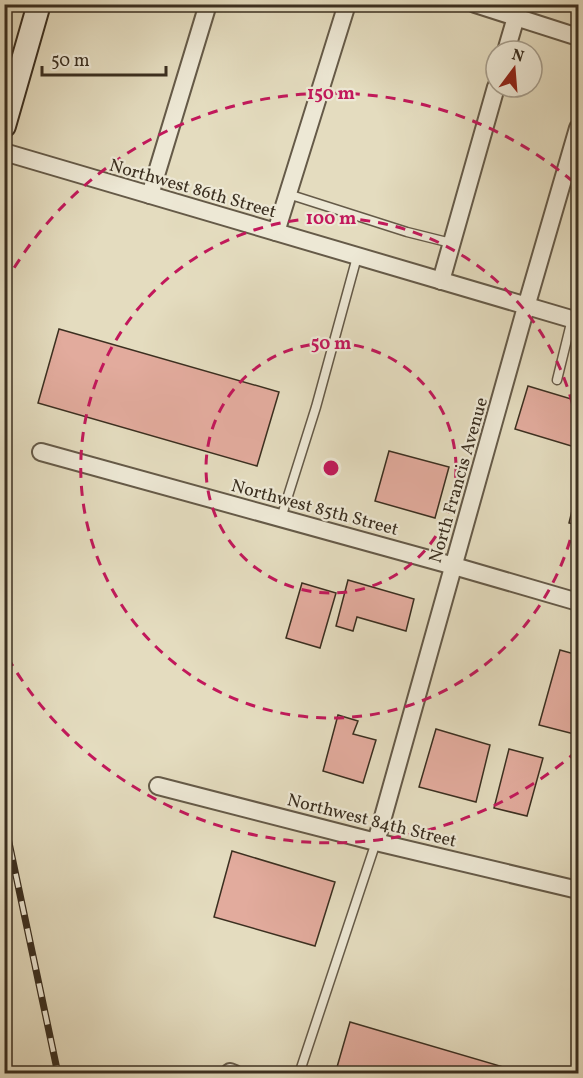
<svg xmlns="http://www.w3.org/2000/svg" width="583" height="1078" font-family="Vollkorn,serif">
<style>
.building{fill:#e2ab9d;stroke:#3b2f20;stroke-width:1.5}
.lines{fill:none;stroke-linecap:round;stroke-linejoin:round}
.lane-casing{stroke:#655a48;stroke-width:11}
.street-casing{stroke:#655a48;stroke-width:20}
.secondary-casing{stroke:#3b2f20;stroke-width:26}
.lane{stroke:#ede8d5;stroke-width:8}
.street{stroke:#ede8d5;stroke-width:16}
.secondary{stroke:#ede8d5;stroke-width:22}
.rail-casing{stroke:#3b2f20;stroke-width:7}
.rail{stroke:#ede8d5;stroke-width:4.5;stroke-dasharray:14;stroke-linecap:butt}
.ring{fill:none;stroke:#c2185b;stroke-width:3;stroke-dasharray:10 8}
.labels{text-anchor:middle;stroke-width:4.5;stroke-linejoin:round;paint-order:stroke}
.street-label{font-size:18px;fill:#3b2f20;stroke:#ede8d5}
.centre{fill:#c2185b;stroke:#ede8d5;stroke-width:3}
.ring-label{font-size:18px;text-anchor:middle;font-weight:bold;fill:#c2185b;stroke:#ede8d5;stroke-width:4.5;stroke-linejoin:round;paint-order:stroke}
</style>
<rect width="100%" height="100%" fill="#e4dcbf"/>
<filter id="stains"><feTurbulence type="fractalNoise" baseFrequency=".00333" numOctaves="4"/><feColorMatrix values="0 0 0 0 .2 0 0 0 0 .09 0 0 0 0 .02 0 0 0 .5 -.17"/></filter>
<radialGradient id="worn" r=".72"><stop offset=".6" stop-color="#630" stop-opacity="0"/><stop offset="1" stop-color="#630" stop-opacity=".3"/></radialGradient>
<g class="building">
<path d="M578,234v24l-6,-2z"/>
<path d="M59,329l220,63 -22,74 -219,-63z"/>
<path d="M528,386l50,15v47l-63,-19z"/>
<path d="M389,451l60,16 -14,51 -60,-17z"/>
<path d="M578,486v39l-9,-2z"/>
<path d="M348,580l66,19 -8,32 -49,-14 -4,14 -17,-5z"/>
<path d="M302,583l34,10 -16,55 -34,-10z"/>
<path d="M560,650l18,5v80l-39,-10z"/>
<path d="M338,715l20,6 -5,13 23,6 -13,43 -40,-12z"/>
<path d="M436,729l54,16 -14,57 -57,-15z"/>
<path d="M509,749l34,9 -16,58 -33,-8z"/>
<path d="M232,851l103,31 -20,64 -101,-29z"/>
<path d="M350,1022l177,52h-192z"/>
</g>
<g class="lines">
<defs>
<g id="lane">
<path d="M288,194l119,38 44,11"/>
<path d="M557,380l15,-61"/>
<path d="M281,518l35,-111 41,-150"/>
<path d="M299,1074l77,-232"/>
</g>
<g id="street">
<path d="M475,4l103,33"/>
<path d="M506,51l10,-34"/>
<path d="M4,152l574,169"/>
<path d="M150,195l58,-191"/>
<path d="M276,232l71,-228"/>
<path d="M441,281l55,-194"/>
<path d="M41,452l413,114 124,36"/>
<path d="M158,786l218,56 202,48"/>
<path d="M376,842l150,-535 52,-179"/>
<path d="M230,1072l5,2"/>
</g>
<path id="secondary" d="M4,126l35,-122"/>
</defs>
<use href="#lane" class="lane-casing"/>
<use href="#street" class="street-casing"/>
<use href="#secondary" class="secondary-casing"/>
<use href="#lane" class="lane"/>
<use href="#street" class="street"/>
<use href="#secondary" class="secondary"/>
<defs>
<path id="rail" d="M4,819l54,255"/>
</defs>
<use href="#rail" class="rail-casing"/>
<use href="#rail" class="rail"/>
</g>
<g class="ring">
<circle cx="331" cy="468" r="125"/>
<path d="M578 505A250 250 0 1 1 578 431"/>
<path d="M577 751A375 375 0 0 1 5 653M5 283A375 375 0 0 1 577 185"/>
</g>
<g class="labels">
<g class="street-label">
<text transform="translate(193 188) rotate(16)" y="6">Northwest 86th Street</text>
<text transform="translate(458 480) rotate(-74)" y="6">North Francis Avenue</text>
<text transform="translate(315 507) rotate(15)" y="6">Northwest 85th Street</text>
<text transform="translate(372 820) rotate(14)" y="6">Northwest 84th Street</text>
</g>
</g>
<circle cx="331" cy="468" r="9" class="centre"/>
<g class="ring-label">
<text x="331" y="99">150 m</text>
<text x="331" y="224">100 m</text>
<text x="331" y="349">50 m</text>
</g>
<rect width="583" height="1078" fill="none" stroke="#e4dcbf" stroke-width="24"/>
<rect x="6" y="6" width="571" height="1066" fill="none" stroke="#3b2f20" stroke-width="3"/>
<rect x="12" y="12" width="559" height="1054" fill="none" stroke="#3b2f20" stroke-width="1.5"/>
<g transform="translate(514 69) rotate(16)"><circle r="28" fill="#ede8d5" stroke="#a69e8d" stroke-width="1.5"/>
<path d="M0-4.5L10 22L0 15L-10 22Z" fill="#8f2418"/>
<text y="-9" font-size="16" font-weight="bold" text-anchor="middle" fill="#3b2f20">N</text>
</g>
<path d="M42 66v9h124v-9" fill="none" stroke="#3b2f20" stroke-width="3"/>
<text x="51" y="66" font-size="18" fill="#3b2f20" stroke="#ede8d5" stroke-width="4.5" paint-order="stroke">50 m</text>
<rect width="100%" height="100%" filter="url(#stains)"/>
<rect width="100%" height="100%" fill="url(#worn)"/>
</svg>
